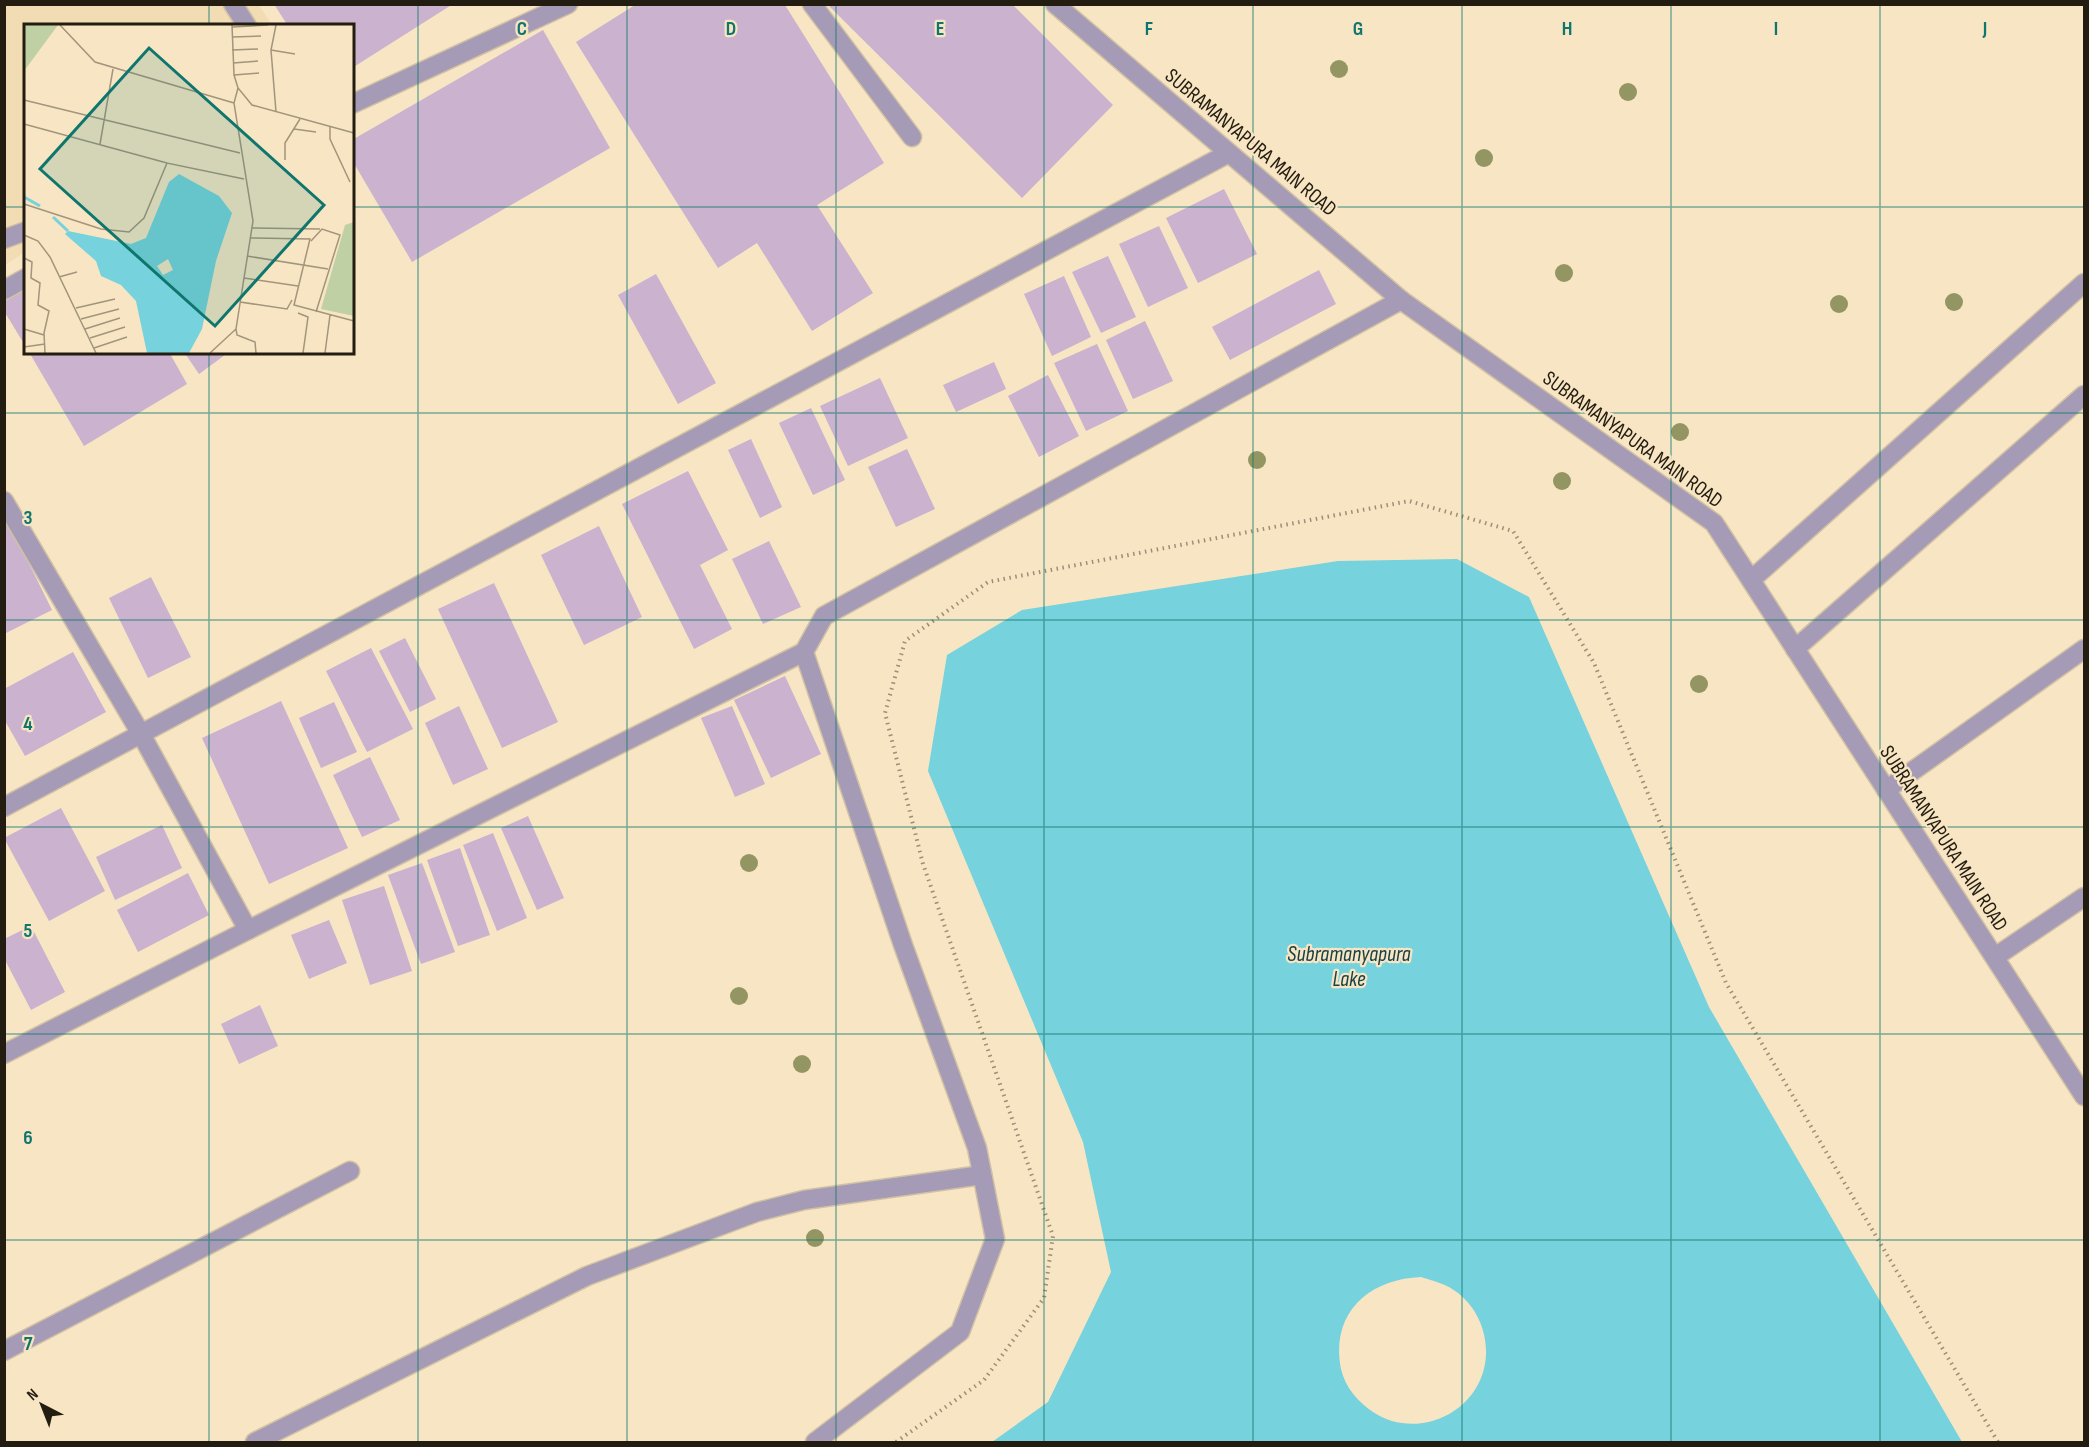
<svg xmlns="http://www.w3.org/2000/svg" width="2089" height="1447" font-family="'Sofia Sans Condensed',sans-serif">
<style>
.built{fill:#f2dcb4}
.water{fill:#76d2dc;fill-rule:evenodd}
.building{fill:#cbb2ce}
.lines{fill:none;stroke-linecap:round;stroke-linejoin:round}
.minor-casing{stroke:#d1c1a4;stroke-width:21}
.path{stroke:#9c8f77;stroke-width:4;stroke-dasharray:1.5 4.5;stroke-linecap:butt}
.minor{stroke:#a59bb6;stroke-width:18}
.tree{fill:#939662}
.grid{fill:none;stroke:#0f766e;stroke-width:1.5;stroke-opacity:0.55}
.labels{text-anchor:middle;stroke-width:4.5;stroke-linejoin:round;paint-order:stroke}
.street-label{font-size:21px;fill:#231d11;stroke:#f7e5c4}
.water-label{font-size:22px;font-style:italic;fill:#174246;stroke:#f7e5c4}
.inset-river{fill:none;stroke:#76d2dc;stroke-width:3}
.inset-road{fill:none;stroke:#a2957c;stroke-width:1.5}
.view{fill:#0f766e;fill-opacity:0.15;stroke:#0f766e;stroke-width:3}
.inset-edge{fill:none;stroke:#231d11;stroke-width:3}
.grid-label{font-size:20px;text-anchor:middle;font-weight:bold;fill:#0f766e;stroke:#f7e5c4;stroke-width:4.5;stroke-linejoin:round;paint-order:stroke}
</style>
<rect width="100%" height="100%" fill="#f7e5c4"/>
<path class="built" d="M5,5h254l13,20 -246,1 -1,226 -20,13z"/>
<path class="water" d="M1457,559l72,38 180,410 253,435h-970l56,-40 63,-130 -28,-130 -155,-371 19,-116 75,-45 316,-49zM1421,1277c13,4 26,7 37,16 28,22 37,64 18,95 -21,35 -69,47 -103,24 -15,-10 -28,-25 -32,-43 -11,-55 27,-90 80,-92z"/>
<g class="building">
<path d="M274,4h179l-101,64v-42h-64z"/>
<path d="M827,4h185l101,101 -91,93z"/>
<path d="M635,5h150l99,158 -67,42 56,88 -61,38 -55,-88 -39,25 -142,-226z"/>
<path d="M543,30l67,118 -198,114 -60,-102v-20z"/>
<path d="M1224,189l33,65 -59,29 -32,-65z"/>
<path d="M1159,226l29,62 -40,19 -29,-63z"/>
<path d="M1108,256l28,61 -35,16 -29,-61z"/>
<path d="M1319,270l17,34 -106,56 -18,-33z"/>
<path d="M656,274l60,109 -38,21 -60,-109z"/>
<path d="M1064,276l27,61 -39,19 -28,-62z"/>
<path d="M26,289v58l-22,-36v-9z"/>
<path d="M1145,321l28,60 -40,18 -27,-59z"/>
<path d="M1097,344l31,67 -42,20 -32,-68z"/>
<path d="M29,352h140l18,32 -103,62z"/>
<path d="M184,352h45l-30,22z"/>
<path d="M994,362l12,27 -50,23 -13,-27z"/>
<path d="M1048,375l31,61 -40,21 -31,-61z"/>
<path d="M880,378l28,60 -60,28 -28,-60z"/>
<path d="M811,408l34,72 -32,15 -34,-72z"/>
<path d="M751,439l31,68 -22,11 -32,-68z"/>
<path d="M907,449l28,60 -39,18 -28,-60z"/>
<path d="M688,471l40,79 -28,15 32,64 -38,20 -72,-145z"/>
<path d="M4,513l48,97 -48,24z"/>
<path d="M599,526l43,91 -58,28 -43,-90z"/>
<path d="M769,541l32,66 -38,17 -31,-65z"/>
<path d="M151,577l40,80 -43,21 -39,-80z"/>
<path d="M494,583l64,139 -56,26 -64,-139z"/>
<path d="M405,638l31,61 -26,13 -31,-61z"/>
<path d="M371,648l42,81 -46,23 -41,-81z"/>
<path d="M73,652l33,60 -81,44 -21,-37v-30z"/>
<path d="M785,676l36,78 -50,24 -37,-78z"/>
<path d="M281,701l67,147 -79,36 -67,-146z"/>
<path d="M334,702l23,50 -36,16 -22,-50z"/>
<path d="M459,706l29,63 -35,16 -28,-62z"/>
<path d="M732,706l33,78 -30,13 -34,-79z"/>
<path d="M370,757l30,63 -38,17 -29,-62z"/>
<path d="M61,808l44,83 -56,30 -45,-83z"/>
<path d="M528,816l36,82 -27,12 -36,-82z"/>
<path d="M162,825l20,43 -67,32 -19,-43z"/>
<path d="M493,833l34,85 -30,13 -34,-86z"/>
<path d="M460,848l30,87 -32,11 -31,-86z"/>
<path d="M422,863l33,89 -34,12 -33,-89z"/>
<path d="M188,873l21,42 -71,37 -21,-42z"/>
<path d="M384,886l28,85 -42,14 -28,-85z"/>
<path d="M329,920l18,43 -38,16 -18,-44z"/>
<path d="M31,926l34,66 -34,18 -27,-52v-19z"/>
<path d="M260,1005l18,41 -39,18 -18,-40z"/>
</g>
<g class="lines">
<defs>
<g id="minor">
<path d="M233,4l14,22"/>
<path d="M812,4l100,133"/>
<path d="M1055,4l346,296 313,223 370,573"/>
<path d="M352,104l216,-100"/>
<path d="M4,239l22,-8"/>
<path d="M4,290l22,-12"/>
<path d="M4,501l137,233 107,196"/>
<path d="M1751,580l333,-297"/>
<path d="M1795,649l289,-254"/>
<path d="M1886,790l198,-141"/>
<path d="M4,807l1225,-654"/>
<path d="M1995,957l89,-60"/>
<path d="M4,1054l244,-124 556,-278"/>
<path d="M4,1351l346,-180"/>
<path d="M255,1442l332,-166 170,-64 47,-12 178,-25"/>
<path d="M815,1442l145,-110 35,-93 -18,-91 -74,-203 -99,-293 20,-36 577,-316"/>
</g>
</defs>
<use href="#minor" class="minor-casing"/>
<path class="path" d="M896,1442l88,-62 60,-82 9,-62 -130,-372 -38,-151 20,-72 83,-59 421,-81 104,30 81,132 132,320 272,459"/>
<use href="#minor" class="minor"/>
</g>
<g class="tree">
<circle cx="1339" cy="69" r="9"/>
<circle cx="1628" cy="92" r="9"/>
<circle cx="1484" cy="158" r="9"/>
<circle cx="1564" cy="273" r="9"/>
<circle cx="1954" cy="302" r="9"/>
<circle cx="1839" cy="304" r="9"/>
<circle cx="1680" cy="432" r="9"/>
<circle cx="1257" cy="460" r="9"/>
<circle cx="1562" cy="481" r="9"/>
<circle cx="1699" cy="684" r="9"/>
<circle cx="749" cy="863" r="9"/>
<circle cx="739" cy="996" r="9"/>
<circle cx="802" cy="1064" r="9"/>
<circle cx="815" cy="1238" r="9"/>
</g>
<path class="grid" d="M209,4v22M418,4v1438M627,4v1438M836,4v1438M1044,4v1438M1253,4v1438M1462,4v1438M1671,4v1438M1880,4v1438M4,207h22M352,207h1732M209,352v1090M4,413h2080M4,620h2080M4,827h2080M4,1034h2080M4,1240h2080"/>
<g class="labels">
<g class="street-label">
<text transform="translate(1251 142) rotate(40)" y="7">SUBRAMANYAPURA MAIN ROAD</text>
<text transform="translate(1633 439) rotate(36)" y="7">SUBRAMANYAPURA MAIN ROAD</text>
<text transform="translate(1944 838) rotate(57)" y="7">SUBRAMANYAPURA MAIN ROAD</text>
</g>
<g class="water-label">
<text x="1349" y="961">Subramanyapura<tspan x="1349" dy="25">Lake</tspan></text>
</g>
</g>
<g transform="translate(24 24)">
<rect width="330" height="330" fill="#f7e5c4"/>
<path d="M0,1h34l-34,46zM330,198v94l-33,-7 24,-84z" fill="#bfd0a4"/>
<path d="M155,150l40,22 13,17 -16,48 -14,68 -13,24h-42l-11,-52 -15,-16 -20,-9 -5,-15 -31,-27 3,-3 63,13 15,-6 23,-56zM144,235l5,11 -10,5 -6,-9z" fill="#76d2dc" fill-rule="evenodd"/>
<path class="inset-river" d="M0,173l16,9M29,193l15,14"/>
<path class="inset-road" d="M36,1l35,37 139,41M208,1l2,50 4,13 14,17 102,28M252,1l-5,25 5,62M208,3l36,-2M208,13l29,-1M208,26l26,-1M247,26l24,4M209,39l25,-2M210,51l25,-2M0,76l216,53M0,100l143,39M306,103v12l20,43M270,105l22,3M76,120l13,-75M261,136v-17l15,-24M0,180l77,25 28,3 15,-14 23,-55 77,16M228,204l68,1M0,211l14,6 12,16 46,96M226,214l60,1 -16,66 60,16M287,217l11,-12 18,6 -24,77M223,232l81,13M0,234l8,4 -1,16 9,5 -2,22 11,6 -5,22 1,20M35,253l18,-5M220,254l54,8M216,278l47,7 5,-9M52,284l39,-9M274,289l10,4 -5,36M57,295l38,-10M0,305l20,6M61,305l35,-11M212,305l1,6 18,7 1,11M66,314l35,-11M0,323l21,-3M70,324l33,-11M186,329l26,-24 17,-108 -19,-118 4,-15M301,329l5,-38"/>
<path class="view" d="M125,24l175,157 -109,121 -175,-157z"/>
<rect width="330" height="330" class="inset-edge"/>
</g>
<g class="grid-label">
<text x="522" y="35">C</text>
<text x="731" y="35">D</text>
<text x="940" y="35">E</text>
<text x="1149" y="35">F</text>
<text x="1358" y="35">G</text>
<text x="1567" y="35">H</text>
<text x="1776" y="35">I</text>
<text x="1985" y="35">J</text>
<text x="28" y="524">3</text>
<text x="28" y="730">4</text>
<text x="28" y="937">5</text>
<text x="28" y="1144">6</text>
<text x="28" y="1350">7</text>
</g>
<rect width="2089" height="1447" fill="none" stroke="#231d11" stroke-width="12"/>
<g transform="translate(42 1405) rotate(318)" stroke="#f7e5c4" stroke-width="4.5" paint-order="stroke">
<path d="M0-4.5L10 22L0 15L-10 22Z" fill="#231d11"/>
<text y="-9" font-size="16" font-weight="bold" text-anchor="middle" fill="#231d11">N</text>
</g>
</svg>
